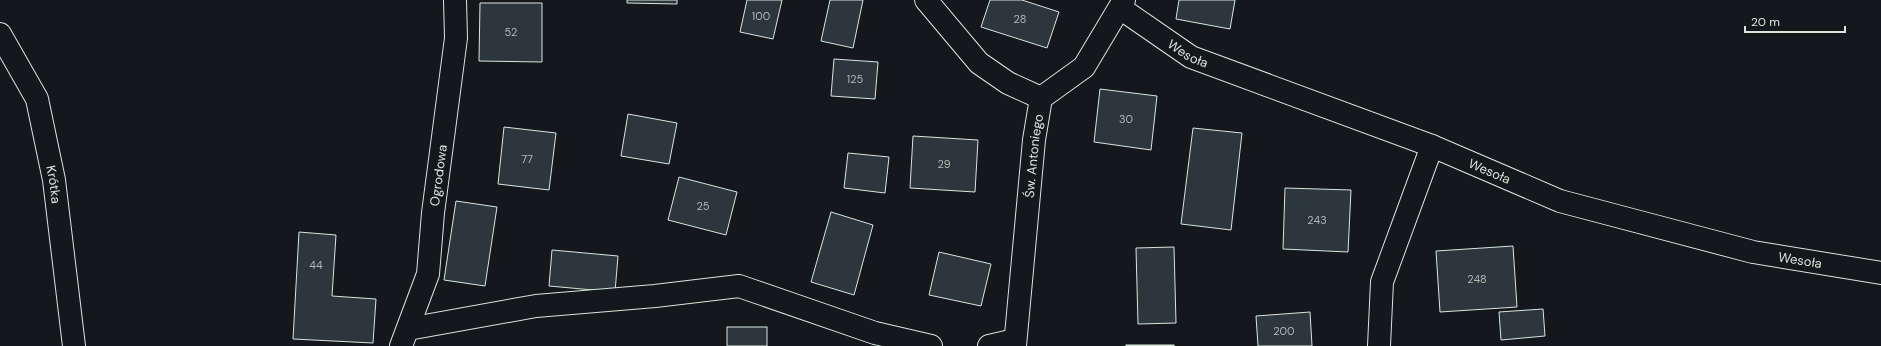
<svg xmlns="http://www.w3.org/2000/svg" width="1881" height="346" font-family="'DM Sans',sans-serif">
<style>
.building{fill:#2c363c;stroke:#d8e6dc}
.lines{fill:none;stroke-linecap:round;stroke-linejoin:round}
.street-casing{stroke:#d8e6dc;stroke-width:24}
.street{stroke:#14181c;stroke-width:22}
.labels{text-anchor:middle;stroke-width:3;stroke-linejoin:round;paint-order:stroke}
.number-label{font-size:11px;fill:#adbab4}
.street-label{font-size:13px;fill:#d8e6dc;stroke:#14181c}
</style>
<rect width="100%" height="100%" fill="#14181c"/>
<g class="building">
<path d="M627,0h50v4l-50,-1z"/>
<path d="M747,0h35l-9,39 -33,-7z"/>
<path d="M830,0h33l-10,48 -32,-7z"/>
<path d="M990,0h32l37,12 -12,36 -66,-21z"/>
<path d="M1179,0h56l-5,29 -54,-10z"/>
<path d="M480,3h62v59l-63,-1z"/>
<path d="M834,59l44,3 -3,37 -44,-3z"/>
<path d="M1100,89l57,7 -6,54 -57,-8z"/>
<path d="M628,114l49,9 -8,41 -48,-8z"/>
<path d="M504,127l52,6 -7,57 -51,-6z"/>
<path d="M1193,128l49,5 -11,97 -50,-6z"/>
<path d="M913,136l65,4 -3,52 -65,-4z"/>
<path d="M848,153l41,4 -4,36 -41,-5z"/>
<path d="M679,177l58,15 -11,43 -58,-15z"/>
<path d="M1285,188l66,2 -3,62 -65,-3z"/>
<path d="M456,201l41,6 -12,79 -41,-6z"/>
<path d="M831,212l42,13 -19,70 -43,-13z"/>
<path d="M299,232l37,3 -4,61 44,3 -3,44 -80,-4z"/>
<path d="M1513,246l4,61 -77,5 -4,-61z"/>
<path d="M1174,247l2,76 -38,1 -2,-76z"/>
<path d="M552,250l66,6 -3,36 -66,-6z"/>
<path d="M939,252l52,12 -10,42 -52,-11z"/>
<path d="M1543,309l2,27 -44,4 -2,-28z"/>
<path d="M1310,312l2,34h-54l-2,-30z"/>
<rect x="727" y="327" width="40" height="19"/>
<rect x="1126" y="345" width="48" height="1"/>
</g>
<g class="lines">
<defs>
<g id="street">
<path d="M926,0l53,63 29,20 33,15"/>
<path id="s1" d="M1120,8l71,49 241,89 128,55 193,51 128,21"/>
<path id="s2" d="M0,34l37,65 17,81 20,166"/>
<path d="M408,329l128,-23 119,-10 84,-10 136,47 56,13"/>
<path id="s3" d="M401,346l27,-72 5,-61 23,-175 -1,-38"/>
<path d="M989,346l26,-6"/>
<path id="s4" d="M1015,346l19,-206 7,-42 43,-31 40,-67"/>
<path d="M1379,346l3,-64 50,-136"/>
</g>
</defs>
<use href="#street" class="street-casing"/>
<use href="#street" class="street"/>
</g>
<g class="labels">
<g class="number-label">
<text x="761" y="20">100</text>
<text x="1020" y="23">28</text>
<text x="511" y="36">52</text>
<text x="855" y="83">125</text>
<text x="1126" y="123">30</text>
<text x="527" y="163">77</text>
<text x="944" y="168">29</text>
<text x="703" y="210">25</text>
<text x="1317" y="224">243</text>
<text x="316" y="269">44</text>
<text x="1477" y="283">248</text>
<text x="1284" y="335">200</text>
</g>
<g class="street-label">
<text dy="5" stroke="none"><textPath href="#s1" startOffset="82">Wesoła</textPath></text>
<text dy="5" stroke="none"><textPath href="#s4" startOffset="191">Św. Antoniego</textPath></text>
<text dy="5" stroke="none"><textPath href="#s1" startOffset="406">Wesoła</textPath></text>
<text dy="5" stroke="none"><textPath href="#s3" startOffset="176">Ogrodowa</textPath></text>
<text dy="5" stroke="none"><textPath href="#s2" startOffset="162">Krótka</textPath></text>
<text dy="5" stroke="none"><textPath href="#s1" startOffset="730">Wesoła</textPath></text>
</g>
</g>
<path d="M1745 26v6h100v-6" fill="none" stroke="#d8e6dc" stroke-width="2"/>
<text x="1751" y="26" font-size="12" fill="#d8e6dc" stroke="#14181c" stroke-width="3" paint-order="stroke">20 m</text>
</svg>
